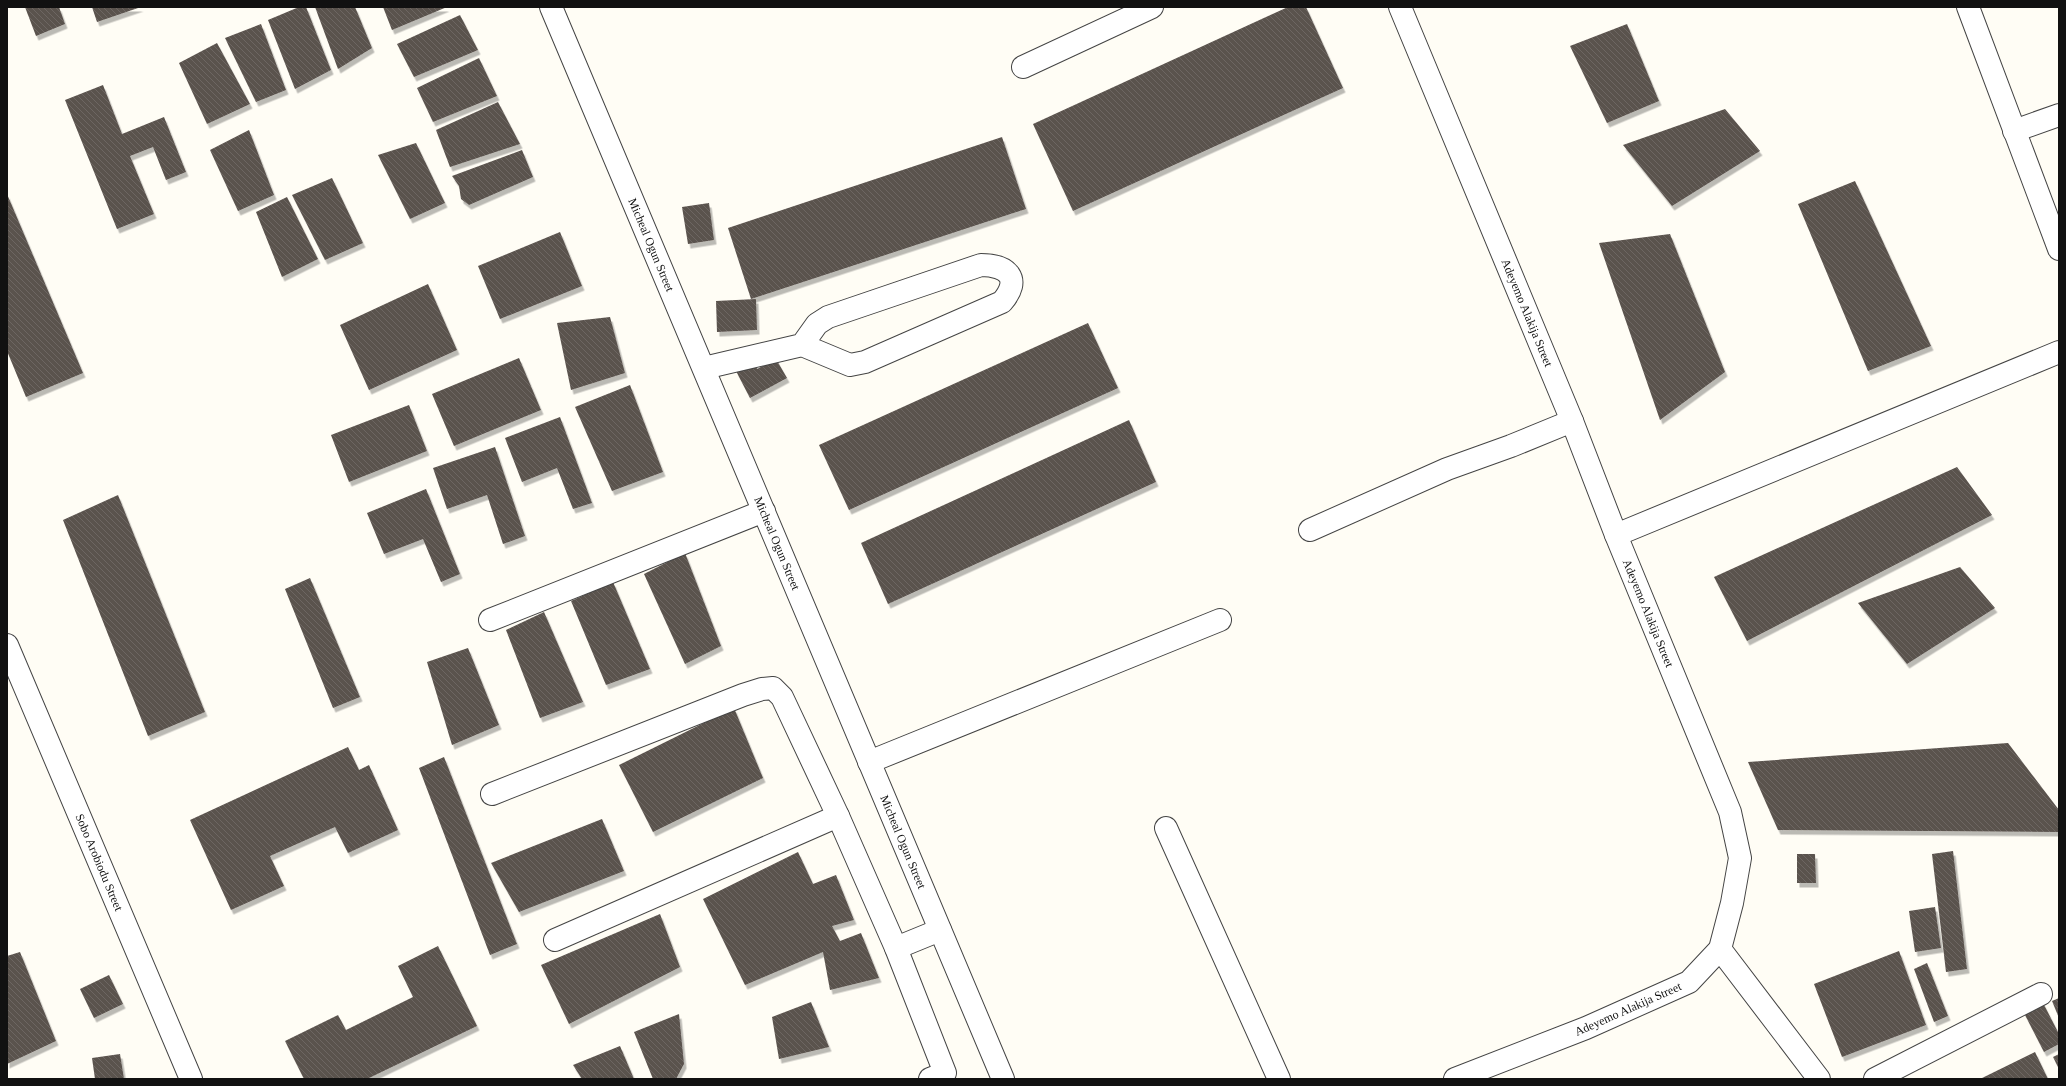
<svg xmlns="http://www.w3.org/2000/svg" width="2066" height="1086" font-family="'Times New Roman',serif">
<style>
.building{fill:url(#building-back-hatch);filter:url(#shadow)}
.lines{fill:none;stroke-linecap:round;stroke-linejoin:round}
.minor-casing{stroke:#444;stroke-width:24}
.minor{stroke:#fff;stroke-width:22}
.labels{text-anchor:middle;stroke-width:4;stroke-linejoin:round;paint-order:stroke}
.street-label{font-size:12px;fill:#111;stroke:#fff}
</style>
<defs>
<pattern id="building-back-hatch" width="6" height="6" patternUnits="userSpaceOnUse"><rect width="6" height="6" fill="#5a524d"/><path d="M-1 5l2 2M0 0l6 6M5-1l2 2" fill="none" stroke="#6d6662"/></pattern>
<filter id="shadow"><feDropShadow dx="2.5" dy="4.5" stdDeviation="0" flood-color="#0004"/></filter>
</defs>
<rect width="100%" height="100%" fill="#fffdf5"/>
<g class="building">
<path d="M25,7h34l6,17 -29,12z"/>
<path d="M92,7h49l-44,15z"/>
<path d="M299,7h7l25,63 -36,19 -27,-69z"/>
<path d="M315,7h40l17,41 -34,21z"/>
<path d="M383,7h64l-55,23z"/>
<path d="M1288,7h18l37,81 -270,123 -40,-87z"/>
<path d="M460,15l18,35 -64,27 -17,-33z"/>
<path d="M261,24l25,66 -30,12 -31,-64z"/>
<path d="M1627,24l32,77 -52,22 -37,-77z"/>
<path d="M217,43l33,61 -43,20 -28,-61z"/>
<path d="M479,58l18,38 -64,26 -16,-34z"/>
<path d="M103,85l19,49 42,-17 22,55 -20,8 -13,-33 -23,9 24,58 -37,15 -52,-129z"/>
<path d="M498,102l22,42 -70,23 -14,-37z"/>
<path d="M1725,109l35,42 -88,55 -49,-61z"/>
<path d="M249,130l25,65 -36,16 -28,-61z"/>
<path d="M1002,137l24,72 -275,90 -23,-71z"/>
<path d="M416,143l29,60 -35,16 -32,-64z"/>
<path d="M522,150l11,27 -64,28 -8,-6 -2,-13 -7,-10z"/>
<path d="M332,178l31,65 -38,17 -33,-65z"/>
<path d="M1855,181l76,165 -63,25 -70,-167z"/>
<path d="M7,194l76,179 -57,24 -19,-46z"/>
<path d="M287,197l31,62 -36,18 -26,-65z"/>
<path d="M709,203l5,37 -26,4 -6,-37z"/>
<path d="M560,232l22,54 -82,33 -22,-53z"/>
<path d="M1670,234l55,138 -65,48 -61,-177z"/>
<path d="M428,284l29,66 -88,40 -29,-65z"/>
<path d="M756,299l1,31 -40,2 -1,-31z"/>
<path d="M610,317l15,56 -54,17 -14,-67z"/>
<path d="M1088,323l30,65 -269,122 -30,-65z"/>
<path d="M519,358l22,52 -87,36 -22,-52z"/>
<path d="M776,359l11,19 -37,20 -14,-27 18,-10 3,8z"/>
<path d="M630,385l33,87 -51,19 -37,-84z"/>
<path d="M409,405l18,46 -78,31 -18,-47z"/>
<path d="M560,417l32,86 -19,6 -16,-41 -35,14 -17,-44z"/>
<path d="M1129,420l27,62 -268,122 -27,-61z"/>
<path d="M495,447l30,89 -22,8 -16,-49 -40,14 -14,-41z"/>
<path d="M1957,467l35,48 -245,126 -33,-64z"/>
<path d="M426,489l34,85 -19,8 -18,-43 -39,15 -17,-41z"/>
<path d="M118,495l87,217 -57,24 -85,-216z"/>
<path d="M685,553l36,93 -36,18 -41,-90z"/>
<path d="M1960,567l35,41 -88,56 -49,-61z"/>
<path d="M310,578l50,119 -27,11 -48,-119z"/>
<path d="M613,582l37,87 -44,16 -35,-84z"/>
<path d="M544,612l39,90 -43,16 -34,-88z"/>
<path d="M468,648l31,77 -47,20 -25,-83z"/>
<path d="M734,708l29,70 -110,54 -34,-67z"/>
<path d="M2008,743l51,67v22l-281,-2 -30,-68z"/>
<path d="M348,747l11,23 10,-5 29,65 -50,23 -13,-26 -65,29 14,30 -53,24 -41,-90z"/>
<path d="M444,757l73,187 -27,11 -71,-187z"/>
<path d="M602,819l22,52 -105,41 -28,-49z"/>
<path d="M1953,851l14,118 -21,3 -14,-118z"/>
<path d="M798,852l15,32 23,-9 18,45 -22,6 8,15 21,-8 18,45 -49,12 -7,-38 -78,33 -42,-86z"/>
<path d="M1797,854h18l1,29h-19z"/>
<path d="M1935,907l6,41 -26,4 -6,-41z"/>
<path d="M660,914l20,53 -111,57 -28,-59z"/>
<path d="M438,946l39,80 -110,53h-63l-19,-38 53,-26 8,15 67,-33 -15,-31z"/>
<path d="M1899,951l27,74 -84,32 -28,-73z"/>
<path d="M20,952l36,89 -49,23v-108z"/>
<path d="M1927,963l21,53 -14,6 -20,-53z"/>
<path d="M109,975l14,29 -29,14 -14,-29z"/>
<path d="M2059,998v20l-7,-17z"/>
<path d="M2042,1001l17,33v10l-15,8 -21,-41z"/>
<path d="M811,1002l18,45 -50,12 -7,-42z"/>
<path d="M679,1014l5,50 -8,15h-23l-19,-47z"/>
<path d="M620,1046l14,33h-52l-9,-14z"/>
<path d="M2035,1052l13,27h-68z"/>
<path d="M120,1054l4,25h-29l-3,-21z"/>
<path d="M2059,1054v15l-6,-12z"/>
</g>
<g class="lines">
<defs>
<g id="minor">
<path id="s1" d="M551,7l452,1072"/>
<path id="s2" d="M1400,7l172,414 44,114 114,277 10,46 -8,45 -12,46 -31,33 -103,46 -131,51"/>
<path d="M1968,7l91,242"/>
<path d="M1023,67l129,-60"/>
<path d="M2014,131l45,-16"/>
<path d="M704,368l98,-23 48,20 15,-3 137,-60c20,-23 6,-37 -21,-37l-153,52 -11,7 -15,21"/>
<path d="M1310,530l137,-61 64,-23 61,-25"/>
<path d="M1616,535l443,-183"/>
<path d="M490,620l274,-109"/>
<path id="s3" d="M7,645l184,434"/>
<path d="M869,762l351,-142"/>
<path d="M492,794l251,-99 19,-6 11,-1 9,9 56,119 58,132 49,125 -15,6"/>
<path d="M1166,828l113,251"/>
<path d="M555,940l283,-124"/>
<path d="M896,948l44,-18"/>
<path d="M1720,949l99,130"/>
<path d="M1875,1079l166,-85"/>
</g>
</defs>
<use href="#minor" class="minor-casing"/>
<use href="#minor" class="minor"/>
</g>
<g class="labels">
<g class="street-label">
<text dy="4" stroke="none"><textPath href="#s1" startOffset="258">Micheal Ogun Street</textPath></text>
<text dy="4" stroke="none"><textPath href="#s2" startOffset="331">Adeyemo Alakija Street</textPath></text>
<text dy="4" stroke="none"><textPath href="#s1" startOffset="582">Micheal Ogun Street</textPath></text>
<text dy="4" stroke="none"><textPath href="#s2" startOffset="655">Adeyemo Alakija Street</textPath></text>
<text dy="4" stroke="none"><textPath href="#s1" startOffset="906">Micheal Ogun Street</textPath></text>
<text dy="4" stroke="none"><textPath href="#s3" startOffset="236">Sobo Arobiodu Street</textPath></text>
<text transform="translate(1628 1009) rotate(-24)" y="4">Adeyemo Alakija Street</text>
</g>
</g>
<rect width="2066" height="1086" fill="none" stroke="#111111" stroke-width="16"/>
</svg>
